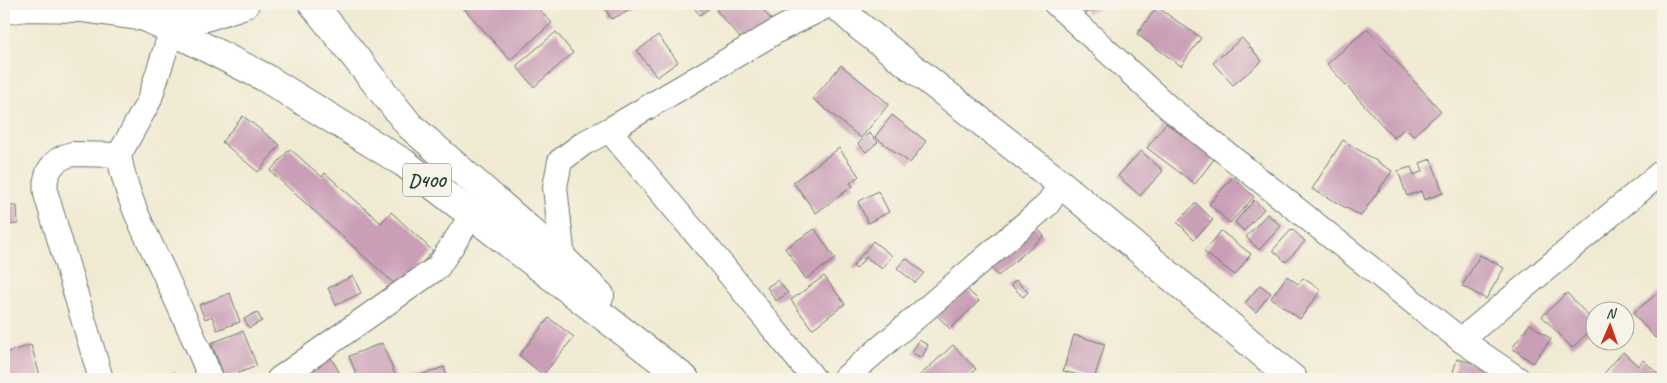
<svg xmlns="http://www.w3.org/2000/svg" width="1667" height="383" font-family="Caveat,sans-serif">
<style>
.building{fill:#c99eb6}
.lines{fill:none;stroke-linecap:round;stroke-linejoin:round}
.street-casing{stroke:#687a6c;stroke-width:26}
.secondary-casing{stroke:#687a6c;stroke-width:30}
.highway-casing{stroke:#687a6c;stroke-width:30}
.street{stroke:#fff;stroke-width:24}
.secondary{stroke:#fff;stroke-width:28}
.highway{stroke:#fff;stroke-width:28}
.labels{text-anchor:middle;stroke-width:4;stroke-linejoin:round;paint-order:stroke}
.shield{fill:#f7f3e8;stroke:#60746a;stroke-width:1}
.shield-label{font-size:19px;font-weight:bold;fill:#1f3d34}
</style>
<rect width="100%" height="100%" fill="#f7f3e8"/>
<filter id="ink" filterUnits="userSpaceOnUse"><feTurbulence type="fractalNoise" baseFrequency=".02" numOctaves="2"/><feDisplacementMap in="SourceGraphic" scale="10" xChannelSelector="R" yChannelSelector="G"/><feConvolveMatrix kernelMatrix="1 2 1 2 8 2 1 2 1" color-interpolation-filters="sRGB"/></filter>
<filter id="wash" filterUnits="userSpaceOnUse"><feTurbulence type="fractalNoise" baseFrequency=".0096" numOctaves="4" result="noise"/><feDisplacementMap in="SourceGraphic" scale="20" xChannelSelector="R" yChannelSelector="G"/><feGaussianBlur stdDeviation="1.12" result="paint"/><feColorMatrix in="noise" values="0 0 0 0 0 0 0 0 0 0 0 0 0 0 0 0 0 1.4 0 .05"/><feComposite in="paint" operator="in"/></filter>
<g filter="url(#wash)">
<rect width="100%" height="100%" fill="#f1ead3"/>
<g id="blocks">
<g class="building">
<path d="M460,4h74l18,19 -42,37z"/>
<path d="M603,4h41l-33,15z"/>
<path d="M691,4h24l-15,11z"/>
<path d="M724,4h34l16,19 -27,23 -31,-36z"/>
<path d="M1083,4h30l-27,9z"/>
<path d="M1157,7l44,31 -20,28 -44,-32z"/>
<path d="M1367,29l74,82 -28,25 -8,-8 -11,10 -67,-74z"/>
<path d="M556,32l17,21 -39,34 -18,-21z"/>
<path d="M658,35l20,27 -21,15 -20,-26z"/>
<path d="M1242,38l20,23 -29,24 -20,-22z"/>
<path d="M841,65l48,39 -28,34 -48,-39z"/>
<path d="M892,115l34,26 -16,22 -35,-26z"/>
<path d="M243,116l37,29 -22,27 -36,-30z"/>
<path d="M1166,123l48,36 -19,25 -48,-36z"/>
<path d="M869,133l9,9 -12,10 -8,-8z"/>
<path d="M1343,140l49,31 -31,45 -49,-27z"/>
<path d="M839,148l20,28 -9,7 3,3 -37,27 -23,-31z"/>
<path d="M290,149l32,28 3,-4 56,50 10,-11 42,39 -34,37 -129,-117z"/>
<path d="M1141,151l22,20 -23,25 -22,-20z"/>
<path d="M1431,159l12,34 -19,7 -3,-9 -14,5 -9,-25 13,-4 3,8 9,-4 -3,-8z"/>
<path d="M1233,177l21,20 -24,26 -21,-19z"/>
<path d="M878,191l11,21 -21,11 -10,-21z"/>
<path d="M1254,200l10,9 -20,22 -9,-9z"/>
<path d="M1196,203l17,17 -19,19 -17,-17z"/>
<path d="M4,206h13l1,18 -14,1z"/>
<path d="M1267,214l14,12 -22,24 -13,-13z"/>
<path d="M1032,222l12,14 -46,40 -12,-14z"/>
<path d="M815,229l20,30 -29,20 -21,-31z"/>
<path d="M1292,229l13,12 -19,21 -13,-12z"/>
<path d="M1221,231l30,23 -16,21 -31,-23z"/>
<path d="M873,241l19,15 -10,13 -16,-12 -10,12 -3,-3z"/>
<path d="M1480,255l24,13 -18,31 -24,-13z"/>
<path d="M906,258l18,15 -9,10 -18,-15z"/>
<path d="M353,276l8,17 -25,12 -8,-17z"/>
<path d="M824,276l21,28 -33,25 -21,-29z"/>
<path d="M1287,276l11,8 5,-6 18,12 -21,29 -29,-21z"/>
<path d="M778,280l10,13 -12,8 -9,-14z"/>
<path d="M1016,280l12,12 -5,5 -12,-12z"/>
<path d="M961,283l18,18 -29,28 -18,-19z"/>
<path d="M1260,285l11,8 -15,19 -11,-9z"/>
<path d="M1659,292l4,5v35l-8,6 -22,-25z"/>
<path d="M230,293l10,29 -23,8 -5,-14 -7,3 -6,-14z"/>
<path d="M1567,293l27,29v5l-22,21 -30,-32z"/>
<path d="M257,312l5,9 -13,7 -5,-9z"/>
<path d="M549,318l25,19 -31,38 -24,-20z"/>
<path d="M1530,324l21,15 -18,24 -21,-15z"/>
<path d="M243,331l14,35 -32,12 -14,-35z"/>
<path d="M1074,335l31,9 -11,35 -31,-8z"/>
<path d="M919,340l9,5 -6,13 -10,-5z"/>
<path d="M382,343l15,36h-39l-9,-23z"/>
<path d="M31,345l10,34h-37v-26z"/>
<path d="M953,345l23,24 -11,10h-49z"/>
<path d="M1623,352l15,14 5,-6 15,14 -5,5h-51l-2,-1z"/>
<path d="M329,354l14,25h-33l-6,-12z"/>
<path d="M1457,359l32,8 -4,12h-34z"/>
<path d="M444,367l4,12h-40z"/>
<path d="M174,372l4,7h-14l-1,-2z"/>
</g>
</g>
</g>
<g filter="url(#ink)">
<use href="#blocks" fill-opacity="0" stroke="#687a6c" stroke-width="1"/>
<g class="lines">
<defs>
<g id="street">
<path d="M1056,4l112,103 293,233 57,39"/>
<path d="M171,32l-22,69 -30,54c7,41 24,74 42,111 17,38 35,75 50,113"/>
<path d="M609,130l114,136 91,113"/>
<path d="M563,259l-8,-72 5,-26 24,-18 25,-13 173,-102 49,-24"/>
<path d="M1461,340l202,-169"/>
<path d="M101,379l-55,-185c-3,-20 6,-35 26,-40l47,1"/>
<path d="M279,379l159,-112 34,-52"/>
<path d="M844,379l203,-174 14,-21"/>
</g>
<path id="secondary" d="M835,4l23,21 203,159 232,195"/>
<g id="highway">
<path d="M132,4l13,13 119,60 140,86 281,216"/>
<path d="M313,4l97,122 153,133 37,36"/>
<path d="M4,10l23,-3 55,1 63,9h61l39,-13"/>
</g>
</defs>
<use href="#street" class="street-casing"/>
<use href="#secondary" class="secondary-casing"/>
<use href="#highway" class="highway-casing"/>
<use href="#street" class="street"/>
<use href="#secondary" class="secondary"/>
<use href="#highway" class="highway"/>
</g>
</g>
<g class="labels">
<rect class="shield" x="403" y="163.5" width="48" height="33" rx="4"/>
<g class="shield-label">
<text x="427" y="187">D400</text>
</g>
</g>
<rect width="1667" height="383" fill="none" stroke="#f7f3e8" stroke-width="20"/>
<g transform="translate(1610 326) rotate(2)"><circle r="24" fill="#f7f3e8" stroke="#a1aaa0"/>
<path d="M0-4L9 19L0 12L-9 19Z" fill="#c8321e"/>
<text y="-8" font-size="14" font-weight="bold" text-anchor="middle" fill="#1f3d34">N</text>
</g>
</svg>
